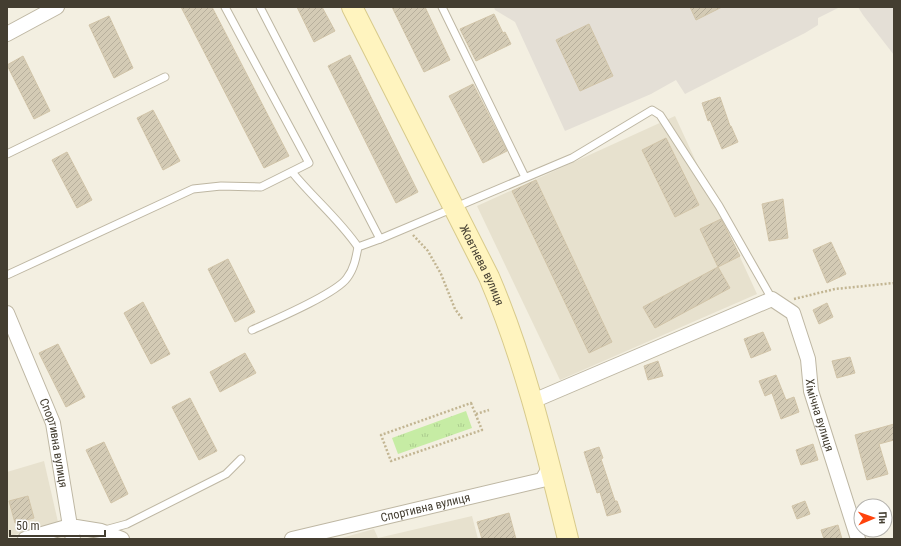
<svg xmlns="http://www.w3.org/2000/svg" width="901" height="546" font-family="'Roboto Condensed',sans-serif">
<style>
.residential{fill:#e7e1ce}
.industrial{fill:#e4dfd6}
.grass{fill:url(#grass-tufts)}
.building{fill:url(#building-hatch);stroke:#d1c4a8}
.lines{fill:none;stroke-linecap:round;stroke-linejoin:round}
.lane-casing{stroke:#beb7a3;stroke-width:9}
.street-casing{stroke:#beb7a3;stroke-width:16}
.secondary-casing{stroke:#d8ca8b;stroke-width:22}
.path{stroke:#c2b592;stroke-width:2.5;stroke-dasharray:2 2;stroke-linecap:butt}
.lane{stroke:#fff;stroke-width:7}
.street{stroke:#fff;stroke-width:14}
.secondary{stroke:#fff4bf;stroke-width:20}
.labels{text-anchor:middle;stroke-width:3;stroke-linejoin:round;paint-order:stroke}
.street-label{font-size:12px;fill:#443e31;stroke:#fff}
</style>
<defs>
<pattern id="grass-tufts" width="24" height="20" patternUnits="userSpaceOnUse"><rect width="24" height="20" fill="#c6eca4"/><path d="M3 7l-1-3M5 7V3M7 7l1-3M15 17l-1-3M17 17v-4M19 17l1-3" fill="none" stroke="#abcb8e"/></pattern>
<pattern id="building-hatch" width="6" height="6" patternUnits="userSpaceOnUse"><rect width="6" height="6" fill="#d4cbb5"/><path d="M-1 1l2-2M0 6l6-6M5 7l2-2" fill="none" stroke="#b7af9c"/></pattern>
</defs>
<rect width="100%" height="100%" fill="#f3efe1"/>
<g class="residential">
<path d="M675,116l82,178 -197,86 -83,-174z"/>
<path d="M44,461l14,61 -51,15v-65z"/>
<path d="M472,516l6,23h-140l36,-10 4,9z"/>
</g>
<g class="industrial">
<path d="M494,7h346l-22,11v7l-13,8 -120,61 -9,-14 -25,14 -86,37 -50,-109 -20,-12z"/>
<path d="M858,7h36v48l-31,-40z"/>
</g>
<path class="grass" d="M466,411l6,17 -74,26 -6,-16z"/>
<g class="building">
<path d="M181,7h31l77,149 -25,12z"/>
<path d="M297,7h25l13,24 -21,11z"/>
<path d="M392,7h33l25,53 -26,12z"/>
<path d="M690,7h32l-26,13z"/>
<path d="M494,14l9,19 2,-1 6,12 -35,17 -16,-32z"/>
<path d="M109,16l24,52 -19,10 -25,-53z"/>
<path d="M589,24l24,52 -33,15 -24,-51z"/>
<path d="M350,55l68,137 -22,11 -68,-137z"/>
<path d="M23,56l27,55 -16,8 -27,-54z"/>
<path d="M473,84l34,67 -24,12 -34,-67z"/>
<path d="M720,97l10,29h1l7,16 -16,7 -12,-29 -2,1 -6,-18z"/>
<path d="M153,110l27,51 -17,9 -26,-52z"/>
<path d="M666,138l33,67 -24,12 -33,-67z"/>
<path d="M67,152l25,48 -15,8 -25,-48z"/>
<path d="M536,180l76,162 -23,11 -77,-162z"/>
<path d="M783,199l5,39 -19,3 -7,-37z"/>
<path d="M721,219l19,37 -22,11 -18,-38z"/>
<path d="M831,242l15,32 -19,9 -14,-33z"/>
<path d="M228,259l27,53 -20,10 -27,-53z"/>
<path d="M718,267l12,21 -75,40 -12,-21z"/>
<path d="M143,302l27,52 -19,10 -27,-51z"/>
<path d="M827,303l6,14 -14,7 -6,-14z"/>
<path d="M763,332l8,18 -20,8 -7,-19z"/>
<path d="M58,344l27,53 -19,10 -27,-54z"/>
<path d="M245,353l11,20 -36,19 -10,-20z"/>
<path d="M850,357l5,16 -18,5 -5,-17z"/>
<path d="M658,361l5,15 -15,4 -4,-14z"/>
<path d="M776,375l10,25 8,-3 5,15 -18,7 -9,-26 -7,3 -6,-15z"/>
<path d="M190,398l27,53 -18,9 -27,-53z"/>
<path d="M894,424v16l-15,4 9,30 -21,6 -12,-45z"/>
<path d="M104,442l24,52 -17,9 -25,-53z"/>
<path d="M813,444l5,16 -17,5 -5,-15z"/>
<path d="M599,447l4,11 -2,1 14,42h2l4,11 -14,4 -7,-24 -3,1 -13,-41z"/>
<path d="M28,496l6,22 -19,5 -6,-22z"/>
<path d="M805,501l5,13 -13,5 -5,-13z"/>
<path d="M509,513l7,26h-34l-5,-17z"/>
<path d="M838,525l4,14h-18l-3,-9z"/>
</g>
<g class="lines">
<defs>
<g id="lane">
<path d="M260,7l120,232 192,-81 80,-48 8,5 59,91 53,93"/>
<path d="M442,7l83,170"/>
<path d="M7,154l158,-77"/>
<path d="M292,172c21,26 47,47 66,75"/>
<path d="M7,275l186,-86 28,-3 40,1 48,-24 -84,-156"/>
<path d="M252,330c20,-9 84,-36 95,-52 7,-9 9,-20 11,-31l22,-8"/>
<path d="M105,530l22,-6 99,-50 15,-15"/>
</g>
<g id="street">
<path d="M7,34l50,-27"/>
<path id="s1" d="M7,313l46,110 17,103 31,5 21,8"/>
<path id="s2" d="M533,401l239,-102 21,14 15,46 3,32 47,148"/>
<path d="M25,539l45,-13 3,13"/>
<path id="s3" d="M292,539l250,-59 8,-13"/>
</g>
<g id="secondary">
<path id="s4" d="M352,7l137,270c36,84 57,173 79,262"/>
</g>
</defs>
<use href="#lane" class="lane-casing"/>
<use href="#street" class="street-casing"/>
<use href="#secondary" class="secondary-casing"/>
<g class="path">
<path d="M413,235l15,16 13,23 14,35 8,11"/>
<path d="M794,299l41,-10 59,-6"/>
<path d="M471,403l11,27 -91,31 -10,-26z"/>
<path d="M476,414l13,-4"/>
</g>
<use href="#lane" class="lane"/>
<use href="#street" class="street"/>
<use href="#secondary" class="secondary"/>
</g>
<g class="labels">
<g class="street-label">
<text dy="4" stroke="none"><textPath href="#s4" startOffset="289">Жовтнева вулиця</textPath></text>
<text dy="4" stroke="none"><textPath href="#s2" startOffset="391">Хімічна вулиця</textPath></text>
<text dy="4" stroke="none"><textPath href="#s1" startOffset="139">Спортивна вулиця</textPath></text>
<text dy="4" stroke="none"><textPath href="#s3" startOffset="137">Спортивна вулиця</textPath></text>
</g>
</g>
<rect width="901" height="546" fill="none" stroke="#443e31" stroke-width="16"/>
<g transform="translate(873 518) rotate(88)"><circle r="19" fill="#ffffff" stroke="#b4b2ad"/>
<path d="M0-3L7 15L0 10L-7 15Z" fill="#ff430c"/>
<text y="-6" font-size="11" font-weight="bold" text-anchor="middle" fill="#443e31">Пн</text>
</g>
<path d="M10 530v6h95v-6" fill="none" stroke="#443e31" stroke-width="2"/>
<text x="16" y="530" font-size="12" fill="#443e31" stroke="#ffffff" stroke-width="3" paint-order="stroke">50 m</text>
</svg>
